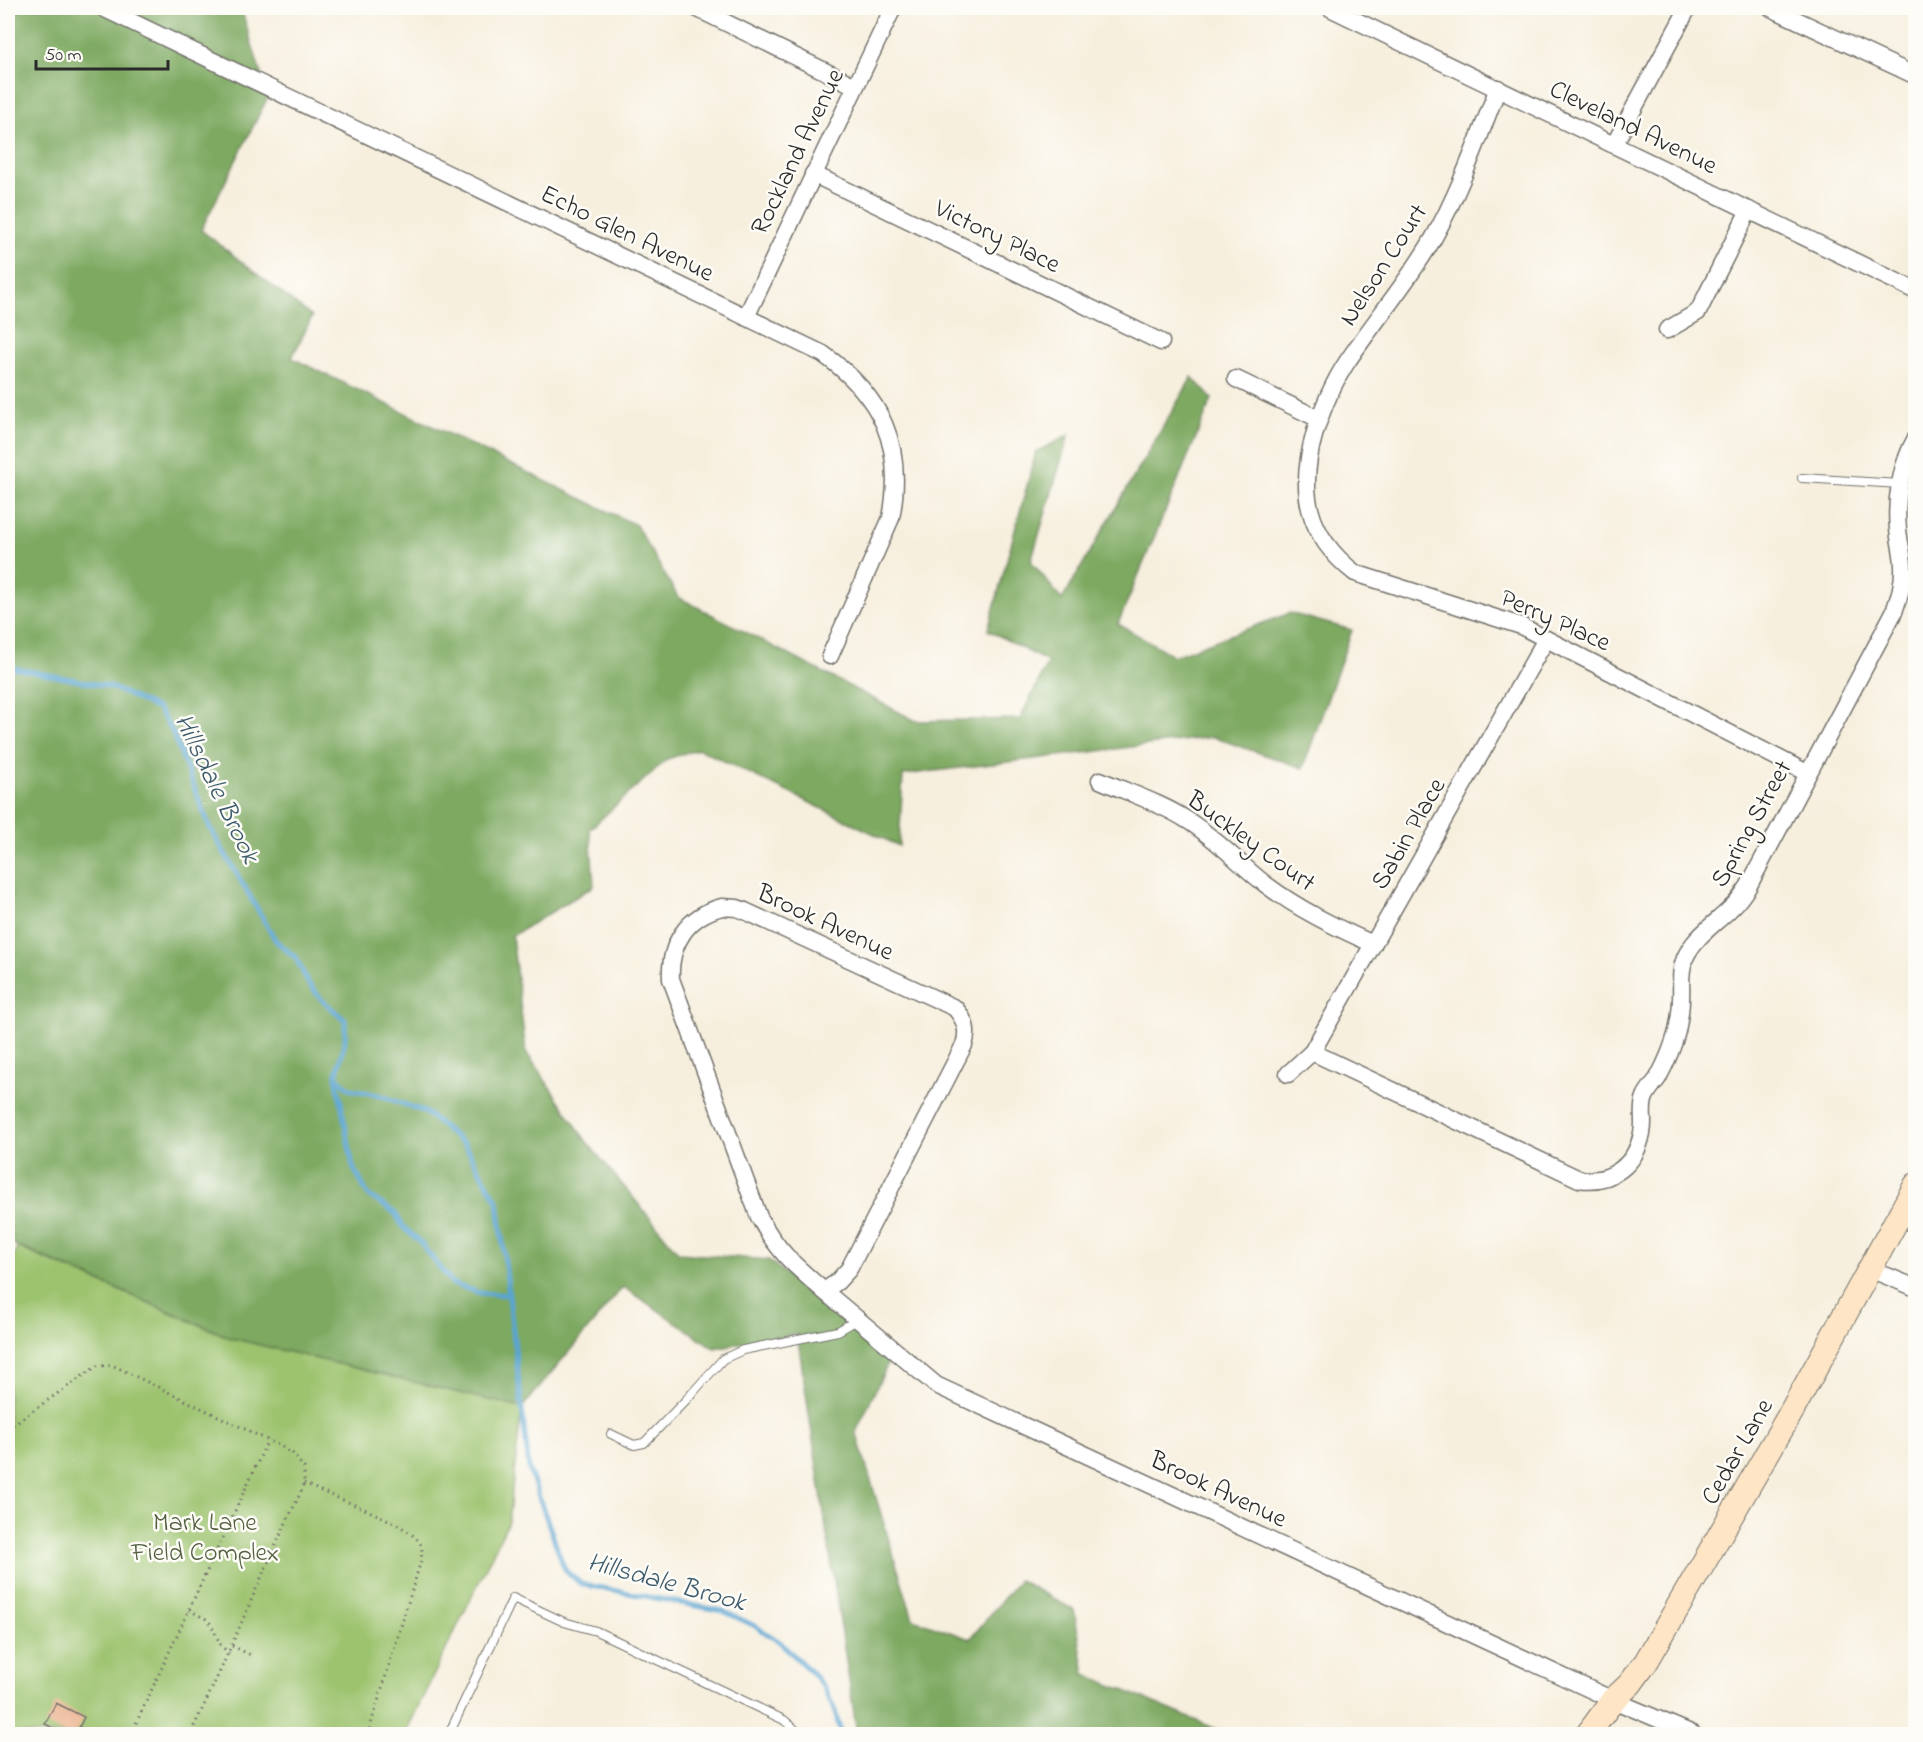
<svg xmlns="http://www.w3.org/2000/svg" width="1923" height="1742" font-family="'Indie Flower',sans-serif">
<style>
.green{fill:#9cc36e;stroke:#64774c;stroke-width:1.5}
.forest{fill:#7da961;stroke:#546a46;stroke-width:1.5}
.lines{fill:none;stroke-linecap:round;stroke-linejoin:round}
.stream{stroke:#59a4d1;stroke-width:5}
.building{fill:#ebb290}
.lane-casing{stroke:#72706a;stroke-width:10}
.street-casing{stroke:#72706a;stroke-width:19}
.secondary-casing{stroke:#72706a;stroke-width:26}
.path{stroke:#72706a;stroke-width:3;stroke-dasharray:1.5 4.5;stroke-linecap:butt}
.lane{stroke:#fff;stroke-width:8}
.street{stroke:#fff;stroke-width:16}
.secondary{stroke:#fde5c5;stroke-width:24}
.labels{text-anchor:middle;stroke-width:5;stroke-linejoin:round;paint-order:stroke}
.street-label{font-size:26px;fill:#2b2b2b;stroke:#fdfcf7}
.park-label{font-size:26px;fill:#536042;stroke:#fdfcf7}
.water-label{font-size:27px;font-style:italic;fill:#3d5b6d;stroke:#fdfcf7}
</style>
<rect width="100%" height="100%" fill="#fdfcf7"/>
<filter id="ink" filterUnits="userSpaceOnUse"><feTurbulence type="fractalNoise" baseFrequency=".0167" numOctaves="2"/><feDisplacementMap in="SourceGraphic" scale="12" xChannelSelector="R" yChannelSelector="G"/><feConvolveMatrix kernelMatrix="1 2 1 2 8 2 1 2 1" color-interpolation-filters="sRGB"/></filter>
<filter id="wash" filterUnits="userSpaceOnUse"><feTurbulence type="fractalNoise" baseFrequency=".008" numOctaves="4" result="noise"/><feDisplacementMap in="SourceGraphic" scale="24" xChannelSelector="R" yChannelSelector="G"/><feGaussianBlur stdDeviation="1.35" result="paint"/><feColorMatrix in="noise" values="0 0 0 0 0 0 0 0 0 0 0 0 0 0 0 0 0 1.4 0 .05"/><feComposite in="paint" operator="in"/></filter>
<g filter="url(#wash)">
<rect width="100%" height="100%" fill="#f7efde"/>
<path class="green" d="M17,1247l214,91 291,70 -14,114 -103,212h-397v-463z"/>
<path class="forest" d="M8,8h233l27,89 -67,133 111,87 -20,41 344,167 42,72 238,124 104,-2 28,-57 -60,-32 48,-178 33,-17 -38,126 31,39 130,-223 20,22 -94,225 56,32 116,-43 62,17 -49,138 -90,-31 -310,38 -4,71 -200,-97 -32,10 -77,70 4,57 -82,50 14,116 61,90 92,111 90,7 120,101 -33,71 57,187 57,20 49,-59 55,30 11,64 143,60h-371l-60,-400 -83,14 -91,-61 -101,121 -291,-70 -223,-96z"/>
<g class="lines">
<g class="stream">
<path d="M8,667l103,20 47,22 14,22 38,97 66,113 20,17 12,25 14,17 23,20v21l-9,35 14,13 32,7 43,16 39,32 34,58 31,267 36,101 16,14 142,27 32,15 25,16 32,31 12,15 11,23 6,23"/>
<path d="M336,1076l17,91 15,28 27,18 8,14 15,13 35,44 27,9 29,2"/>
</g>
</g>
<g id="blocks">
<path class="building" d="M56,1703l28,14 -8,17h-11l-20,-10z"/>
</g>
</g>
<g filter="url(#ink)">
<use href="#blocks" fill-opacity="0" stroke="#72706a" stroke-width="1.5"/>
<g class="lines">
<defs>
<g id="lane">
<path d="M1802,478l98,6"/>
<path d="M611,1434l23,11 10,-2 42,-43 37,-41 20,-9 95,-19 19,-11"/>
<path d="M449,1734l64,-136 51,24 32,9 188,89 16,14"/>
</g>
<g id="street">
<path d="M103,8l720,346c59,42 82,92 68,164l-61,138"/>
<path d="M696,8l159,78"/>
<path d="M1330,8l586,283"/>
<path d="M1771,8l145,68"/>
<path d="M1498,88c-20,51 -38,103 -65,151 -25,43 -58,81 -86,123 -14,21 -24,45 -32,70 -17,58 -9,103 40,141l166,53 286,147"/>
<path d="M1614,145l74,-137"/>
<path d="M813,174l348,168"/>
<path d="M746,317l147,-309"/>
<path d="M1667,330l31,-18 51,-102"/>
<path d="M1236,379l83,40"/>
<path d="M1100,780c29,13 61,23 87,40 29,18 51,43 78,64 33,25 70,43 108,60"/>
<path d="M722,907l15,1 8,3 210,97c10,12 14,22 9,37l-115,224 -12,13 -13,9c-29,-25 -47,-40 -65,-74l-88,-238c-2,-35 16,-63 51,-72z"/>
<path d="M1312,1052l267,127c32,5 57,-14 63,-46 3,-12 -2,-24 3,-36 3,-7 9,-13 13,-19 8,-15 15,-31 19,-47 2,-10 4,-22 4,-32 1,-14 -2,-27 4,-41 10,-22 29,-33 46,-50 7,-6 12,-14 17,-21l146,-275c5,-15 10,-30 9,-46 0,-12 -4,-24 -5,-37 -3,-30 3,-65 18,-91"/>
<path d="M1288,1074l24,-22 234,-413"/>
<path d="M1870,1269l46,19"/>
<path d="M824,1291l112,94 677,315 80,34"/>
</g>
<path id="secondary" d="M1588,1734l25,-34 17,-16 16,-22 143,-246 127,-231"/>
</defs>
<use href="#lane" class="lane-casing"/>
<use href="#street" class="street-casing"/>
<use href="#secondary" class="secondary-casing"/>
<g class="path">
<path d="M8,1428l89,-62 15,-1 168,81 13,8 11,14v15l-3,9c-40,80 -71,163 -111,242"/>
<path d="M304,1483c25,14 107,39 117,62 2,6 0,13 -1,19l-52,170"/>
<path d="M189,1610l17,9 5,5 9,20 9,10"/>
<path d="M232,1646l21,10"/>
<path d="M131,1734l137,-294"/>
</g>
<use href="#lane" class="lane"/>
<use href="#street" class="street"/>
<use href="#secondary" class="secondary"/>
</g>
</g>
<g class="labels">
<g class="street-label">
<text transform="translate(1634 126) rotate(26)" y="9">Cleveland Avenue</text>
<text transform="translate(796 151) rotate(-64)" y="9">Rockland Avenue</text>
<text transform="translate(628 232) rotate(26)" y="9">Echo Glen Avenue</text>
<text transform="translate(998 235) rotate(26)" y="9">Victory Place</text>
<text transform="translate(1382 264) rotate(-57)" y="9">Nelson Court</text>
<text transform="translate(1556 619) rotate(24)" y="9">Perry Place</text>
<text transform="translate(1750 823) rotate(-61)" y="9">Spring Street</text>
<text transform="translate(1407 833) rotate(-60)" y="9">Sabin Place</text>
<text transform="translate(1252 840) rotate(36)" y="9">Buckley Court</text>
<text transform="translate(826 921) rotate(25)" y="9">Brook Avenue</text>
<text transform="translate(1736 1451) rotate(-60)" y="9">Cedar Lane</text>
<text transform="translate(1219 1488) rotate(25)" y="9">Brook Avenue</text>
</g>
<g class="park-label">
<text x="205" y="1530">Mark Lane<tspan x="205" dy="30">Field Complex</tspan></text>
</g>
<g class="water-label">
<text transform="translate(218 788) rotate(64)" y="9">Hillsdale Brook</text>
<text transform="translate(667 1581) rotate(15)" y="9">Hillsdale Brook</text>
</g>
</g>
<rect width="1923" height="1742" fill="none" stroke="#fdfcf7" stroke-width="30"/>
<path d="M36 60v9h132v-9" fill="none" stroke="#2b2b2b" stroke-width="3"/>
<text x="45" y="60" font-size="18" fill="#2b2b2b" stroke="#fdfcf7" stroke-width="4.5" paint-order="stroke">50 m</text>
</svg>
